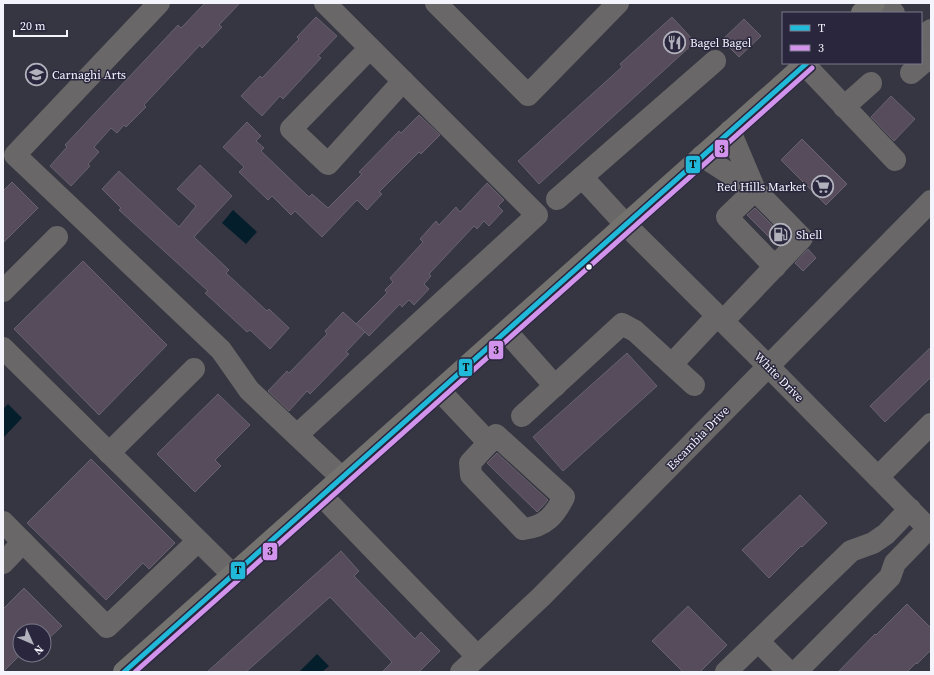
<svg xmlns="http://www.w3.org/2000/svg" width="934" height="675" font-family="'Source Serif 4',serif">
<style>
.water{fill:#051e2c}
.building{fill:#564c5b;stroke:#67626b}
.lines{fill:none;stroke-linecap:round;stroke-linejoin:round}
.minor{stroke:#696767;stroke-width:22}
.major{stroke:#74726f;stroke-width:22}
.bus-1-casing{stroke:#29263d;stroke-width:8}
.bus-2-casing{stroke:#29263d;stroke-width:8}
.bus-1{stroke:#20b9da;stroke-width:5}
.bus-2{stroke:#d193ec;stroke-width:5}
.bus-dot{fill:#f4f4fd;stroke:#29263d;stroke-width:1.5}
.labels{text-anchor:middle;stroke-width:3;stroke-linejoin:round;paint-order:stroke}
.poi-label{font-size:12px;fill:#f4f4fd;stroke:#29263d;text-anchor:start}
.street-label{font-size:12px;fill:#f4f4fd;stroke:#29263d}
.line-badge{stroke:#29263d;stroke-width:1.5}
.pale-badge-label{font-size:11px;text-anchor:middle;font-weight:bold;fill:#111}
</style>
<rect width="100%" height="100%" fill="#363642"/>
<g class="water">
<path d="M233,210l24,22 -11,12 -24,-21z"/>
<path d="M8,404l14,14 -19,20v-29z"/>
<path d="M317,654l12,12 -7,6h-23z"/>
</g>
<g class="building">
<path d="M205,3h35l-21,22 3,2 -20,21 -2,-3 -56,60 2,2 -20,20 -2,-2 -7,8 -6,-5 -17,19 5,5 -11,12 2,2 -19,20 -21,-20 17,-19 -2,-2 113,-120 3,3z"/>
<path d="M316,17l21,19 -19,20 3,2 -38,41 -3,-3 -18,20 -21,-20 19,-20 2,2 37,-39 -2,-2z"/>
<path d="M672,17l23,25 -156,142 -21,-23 104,-94 -2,-3z"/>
<path d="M744,19l17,17 -22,21 -17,-17z"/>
<path d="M891,96l24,23 -21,22 -23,-24z"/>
<path d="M419,115l21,20 -19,19 -2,-2 -40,40 3,2 -15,16 -10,-10 -35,37 -27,-26 -4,4 -19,-19 -4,4 -29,-28 5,-5 -21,-20 24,-25 14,14 -5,5 8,7 -3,3 48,46 3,-3 16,14 34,-34 -3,-2 40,-41 2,2z"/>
<path d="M802,139l45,45 -21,21 -45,-45z"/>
<path d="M200,165l32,31 -38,41 35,33 -3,3 41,38 2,-2 20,19 -19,21 -20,-19 -3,2 -42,-39 3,-2 -89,-81 2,-2 -19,-19 17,-18 60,56 17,-21 -19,-17z"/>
<path d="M12,182l26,26 -35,35v-52z"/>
<path d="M487,183l17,17 -6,6 5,5 -14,15 -5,-5 -7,8 -3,-3 -45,48 2,2 -7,8 5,5 -15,16 -5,-5 -7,7 -2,-3 -31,32 -13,-12 31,-31 -2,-3 8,-8 -3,-4 33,-36 -3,-3 16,-18 3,4 17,-18 4,5z"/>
<path d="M755,208l30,30 -7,8 -31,-31z"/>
<path d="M808,249l8,9 -13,13 -8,-8z"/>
<path d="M83,261l84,84 -68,70 -85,-86z"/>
<path d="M343,312l22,20 -19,20 3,2 -39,40 -3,-3 -18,20 -21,-20 19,-20 2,2 38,-39 -2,-3z"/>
<path d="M931,347v30l-46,45 -15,-16z"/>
<path d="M627,353l30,33 -94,85 -30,-34z"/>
<path d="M218,394l32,31 -35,35 6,6 -26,26 -38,-38z"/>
<path d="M497,453l51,47 -5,6 -6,6 -50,-49z"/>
<path d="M91,459l84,84 -26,26 -6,-6 -37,37 -79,-77z"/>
<path d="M800,495l27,28 -25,24 -1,-1 -32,32 -27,-28z"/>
<path d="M341,551l18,20 -5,5 61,63 6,-7 19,19 -21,21h-37l10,-10 -62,-65 -84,75h-39z"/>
<path d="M24,588l38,38 -18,17v-12h-24v24l-17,17v-63z"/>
<path d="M907,604l24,24v22l-14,14 -1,-1 -9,9h-69l37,-38 1,1z"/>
<path d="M688,606l39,39 -27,27h-17l-31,-31z"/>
</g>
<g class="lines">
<g class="minor">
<path d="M159,3l-144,152 206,195 28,40 93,88"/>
<path d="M436,3l92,92 90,-92"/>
<path d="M885,3l9,10"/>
<path d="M921,39l10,-9"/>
<path d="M370,48l-79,81 37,35 75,-83"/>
<path d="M805,65l90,95"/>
<path d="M911,73l20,-17"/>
<path d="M844,107l27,-24"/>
<path d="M730,131l25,59"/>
<path d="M702,156l53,34 47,48 -79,83"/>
<path d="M582,177l44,48 142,141 163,165"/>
<path d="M755,190l-28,27 48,50"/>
<path d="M557,199l158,-138"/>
<path d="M3,291l54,-54"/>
<path d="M507,332l48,54"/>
<path d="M3,348l230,227"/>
<path d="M672,364l45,-48"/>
<path d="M440,391l49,52"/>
<path d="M522,416l100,-92 13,7 59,54"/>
<path d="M297,435l240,-220 -212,-212"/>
<path d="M496,435l68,62c-9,18 -19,30 -41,32l-52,-54 -1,-12z"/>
<path d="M109,453l85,-84"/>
<path d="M878,477l53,-53"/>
<path d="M322,496l155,160"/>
<path d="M3,522l104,105 91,-86"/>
<path d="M3,563l20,-21"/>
<path d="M758,641l31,31"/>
<path d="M461,672l80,-75 390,-396"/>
<path d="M726,672l125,-121 22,-8 13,-9 24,-25"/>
<path d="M796,672l94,-95 5,-14 34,-35"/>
</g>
<g class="major">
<path d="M862,13l12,-10"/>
<path d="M124,672l683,-609"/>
</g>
<defs>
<path id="bus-1" d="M124,672l683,-609"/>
<path id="bus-2" d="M135,672l677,-604"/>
</defs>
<use href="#bus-1" class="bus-1-casing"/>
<use href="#bus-2" class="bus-2-casing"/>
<use href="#bus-1" class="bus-1"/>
<use href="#bus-2" class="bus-2"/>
</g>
<defs>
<symbol id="restaurant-ring" viewBox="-11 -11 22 22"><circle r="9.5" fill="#29263d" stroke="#b2b2bc" stroke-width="1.5"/><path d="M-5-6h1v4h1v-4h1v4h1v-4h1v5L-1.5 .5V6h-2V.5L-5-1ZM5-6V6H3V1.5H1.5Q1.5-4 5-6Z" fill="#b2b2bc"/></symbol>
<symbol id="university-ring" viewBox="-11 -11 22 22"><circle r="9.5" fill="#29263d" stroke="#b2b2bc" stroke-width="1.5"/><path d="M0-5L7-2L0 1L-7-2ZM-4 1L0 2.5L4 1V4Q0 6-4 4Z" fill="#b2b2bc"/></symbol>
<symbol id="supermarket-ring" viewBox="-11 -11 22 22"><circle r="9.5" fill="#29263d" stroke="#b2b2bc" stroke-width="1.5"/><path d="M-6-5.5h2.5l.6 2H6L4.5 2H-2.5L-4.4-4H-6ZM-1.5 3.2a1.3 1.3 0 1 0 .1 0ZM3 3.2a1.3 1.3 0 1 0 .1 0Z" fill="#b2b2bc"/></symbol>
<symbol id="fuel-ring" viewBox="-11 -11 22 22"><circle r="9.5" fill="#29263d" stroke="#b2b2bc" stroke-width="1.5"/><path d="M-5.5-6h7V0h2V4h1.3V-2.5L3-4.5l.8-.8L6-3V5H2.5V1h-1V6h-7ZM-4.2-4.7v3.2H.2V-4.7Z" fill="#b2b2bc"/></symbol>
</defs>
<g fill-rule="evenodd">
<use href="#restaurant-ring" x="662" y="30" width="25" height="25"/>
<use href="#university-ring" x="24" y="62" width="25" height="25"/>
<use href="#supermarket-ring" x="810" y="174" width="25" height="25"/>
<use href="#fuel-ring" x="768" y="222" width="25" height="25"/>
</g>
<circle class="bus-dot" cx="589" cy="267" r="3.5"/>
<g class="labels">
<g class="poi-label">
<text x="690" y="47">Bagel Bagel</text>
<text x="52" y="79">Carnaghi Arts</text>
<text x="806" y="191" text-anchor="end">Red Hills Market</text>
<text x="796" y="239">Shell</text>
</g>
<g class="street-label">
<text transform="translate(779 377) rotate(45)" y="4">White Drive</text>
<text transform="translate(698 438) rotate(-46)" y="4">Escambia Drive</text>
</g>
</g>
<g class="line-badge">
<rect x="714" y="139" width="15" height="19" rx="4" fill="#d193ec"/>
<rect x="685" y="155" width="16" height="19" rx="4" fill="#20b9da"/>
<rect x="488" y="340" width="16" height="20" rx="4" fill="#d193ec"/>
<rect x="458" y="358" width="15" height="19" rx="4" fill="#20b9da"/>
<rect x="262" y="542" width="16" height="19" rx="4" fill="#d193ec"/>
<rect x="230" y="561" width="16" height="19" rx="4" fill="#20b9da"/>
</g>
<g class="pale-badge-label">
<text x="722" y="153">3</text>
<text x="693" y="168">T</text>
<text x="496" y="354">3</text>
<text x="466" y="371">T</text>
<text x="270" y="555">3</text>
<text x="238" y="574">T</text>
</g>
<rect width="934" height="675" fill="none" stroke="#f4f4fd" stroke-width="8"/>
<rect x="782" y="12" width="140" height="52" fill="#29263d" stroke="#7a788a"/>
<rect x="790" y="25" width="20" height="6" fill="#20b9da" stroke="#7a788a"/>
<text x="818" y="32" font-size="12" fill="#f4f4fd">T</text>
<rect x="790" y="45" width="20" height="6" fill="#d193ec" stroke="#7a788a"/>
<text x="818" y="52" font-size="12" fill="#f4f4fd">3</text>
<g transform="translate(32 643) rotate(135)"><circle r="19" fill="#29263d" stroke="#7a788a"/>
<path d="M0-3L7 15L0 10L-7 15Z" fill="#b2b2bc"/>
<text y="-6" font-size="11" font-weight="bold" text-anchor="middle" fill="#f4f4fd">N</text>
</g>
<path d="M14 30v6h53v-6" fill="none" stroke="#f4f4fd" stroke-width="2"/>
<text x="20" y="30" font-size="12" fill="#f4f4fd" stroke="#29263d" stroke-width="3" paint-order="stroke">20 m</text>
</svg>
